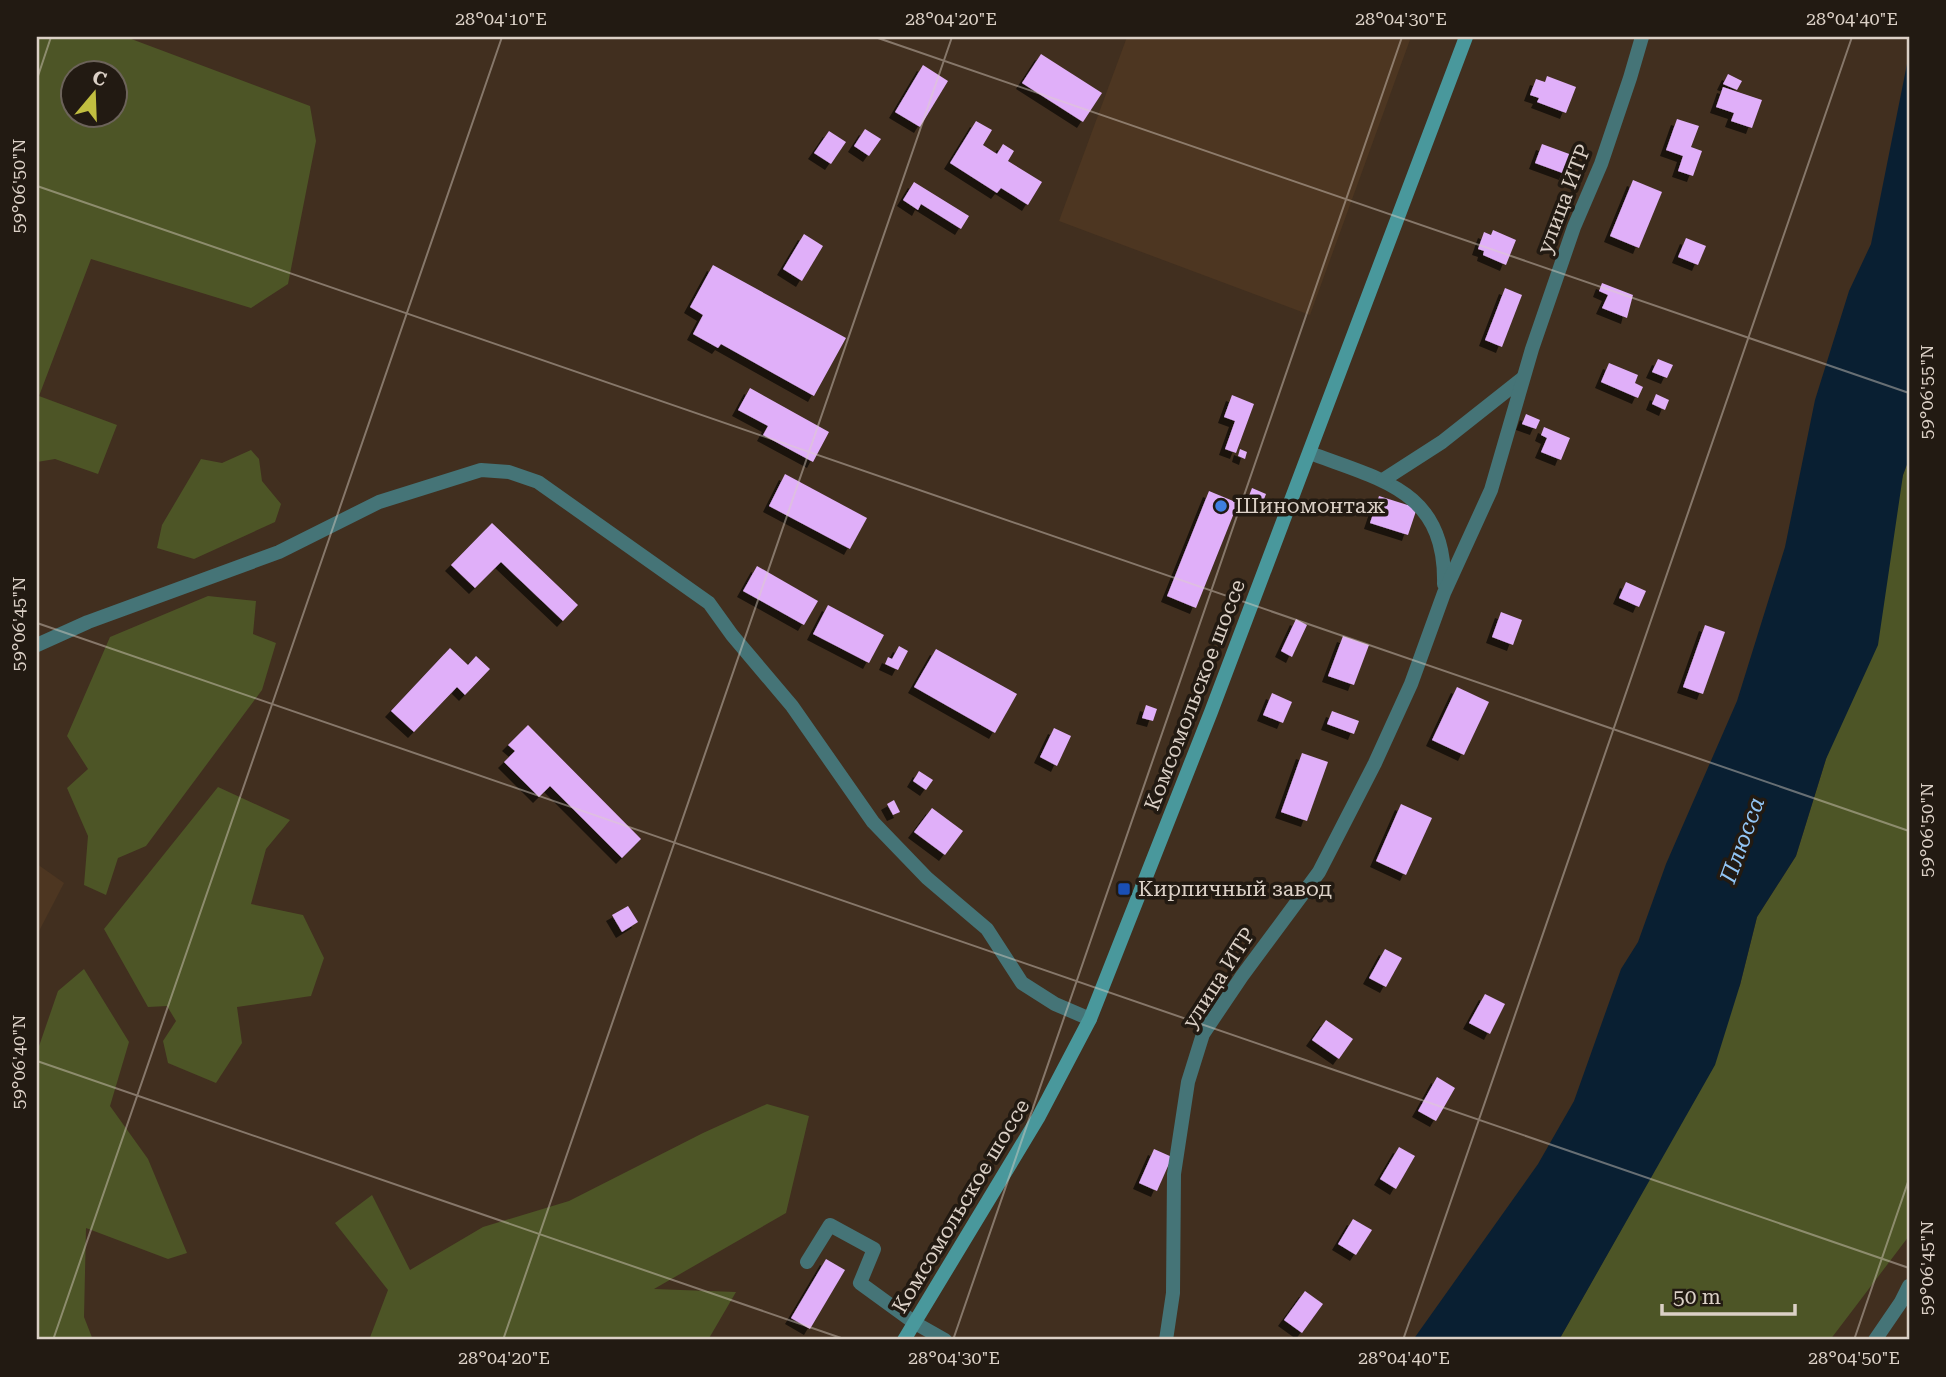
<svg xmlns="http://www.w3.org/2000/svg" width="1946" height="1377" font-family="'Roboto Serif',serif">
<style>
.built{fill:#4d3621}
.green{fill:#4d5526;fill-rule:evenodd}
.water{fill:#091f32}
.building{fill:#e0aff9;filter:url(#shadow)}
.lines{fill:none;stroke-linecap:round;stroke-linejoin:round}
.minor{stroke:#457477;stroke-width:14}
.tertiary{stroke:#457477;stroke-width:14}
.secondary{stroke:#49989c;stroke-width:14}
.ticks{fill:none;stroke:#dbd0c6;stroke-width:2;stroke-opacity:0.45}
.shop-dot{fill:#3f7fe0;stroke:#221a12;stroke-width:2.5}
.transit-dot{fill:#1a4fb4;stroke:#221a12;stroke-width:2.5}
.labels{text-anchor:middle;stroke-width:7;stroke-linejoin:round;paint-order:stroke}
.street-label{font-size:21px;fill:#dbd0c6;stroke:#221a12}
.poi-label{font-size:21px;fill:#dbd0c6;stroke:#221a12;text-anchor:start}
.water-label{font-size:23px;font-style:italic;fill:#92c5f4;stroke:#221a12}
.neatline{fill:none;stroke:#dbd0c6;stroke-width:2.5}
.ticks-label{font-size:18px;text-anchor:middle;fill:#dbd0c6}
</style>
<defs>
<filter id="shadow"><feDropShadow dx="-6" dy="6" stdDeviation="0" flood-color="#0009"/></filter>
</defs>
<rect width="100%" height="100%" fill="#412f1f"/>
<g class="built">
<path d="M1127,37h284l-101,278 -251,-94z"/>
<path d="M37,864l27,19 -27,52z"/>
</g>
<g class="green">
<path d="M37,37h89l184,69 6,35 -28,143 -37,24 -160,-49 -52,137 78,29 -19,49 -43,-15 -18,3zM74,74h42v42h-42z"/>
<path d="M251,450l8,9 3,22 19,23 -6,18 -81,37 -37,-11 5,-23 39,-66 21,4z"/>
<path d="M1909,459v777l-79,104h-271l86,-153 95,-202 17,-68 39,-61 30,-97 77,-284z"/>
<path d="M208,596l48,5 -3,33 23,9 -14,47 -116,156 -28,12 -12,37 -22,-10 4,-49 -21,-48 21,-19 -21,-33 43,-99z"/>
<path d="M218,787l72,33 -24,29 -15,55 52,11 21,43 -13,38 -74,11 5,36 -26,40 -48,-20 -5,-22 13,-20 -9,-15 -19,1 -44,-78z"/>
<path d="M84,969l45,73 -19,64 38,53 39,94 -19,6 -82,-31 -2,89 9,23h-56v-288l21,-61z"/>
<path d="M767,1104l42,12 -23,97 -132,76 82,3 -28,48h-339l19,-50 -53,-67 37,-28 38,75 73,-43 86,-26 134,-68z"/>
</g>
<path class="water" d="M1909,54v405l-6,16 -25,170 -52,114 -30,97 -39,61 -17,68 -25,80 -156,275h-146l125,-176 36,-63 47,-132 17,-27 28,-78 71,-163 48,-154 30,-147 34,-109 22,-47z"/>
<g class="building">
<path d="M1041,54l61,39 -19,29 -61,-39z"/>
<path d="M923,65l25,16 -28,46 -25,-15z"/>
<path d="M1728,74l14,7 -5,9 -14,-6z"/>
<path d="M1547,76l29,11 -10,26 -29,-11 2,-4 -9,-3 6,-16 9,3z"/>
<path d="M1723,87l39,13 -10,28 -21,-7 3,-8 -18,-6z"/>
<path d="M1677,119l22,7 -8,21 11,4 -9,25 -15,-5 5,-15 -17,-6z"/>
<path d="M976,121l16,9 -9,15 14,9 6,-10 11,7 -6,10 34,21 -14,23 -27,-17 -4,5 -47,-30z"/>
<path d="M865,129l16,10 -12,17 -15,-10z"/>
<path d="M829,131l17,11 -15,22 -17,-11z"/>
<path d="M1542,144l30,11 -7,19 -30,-11z"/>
<path d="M1633,180l29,12 -23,56 -29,-12z"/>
<path d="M914,182l55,34 -8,13 -40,-25 -3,6 -15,-10z"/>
<path d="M1493,230l23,10 -10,25 -23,-10 1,-4 -6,-2 6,-17 7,3z"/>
<path d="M804,234l19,12 -21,35 -19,-12z"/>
<path d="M1686,238l20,8 -8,19 -20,-8z"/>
<path d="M713,265l133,73 -32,58 -93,-52 -3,4 -25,-14 10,-19 -13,-8z"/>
<path d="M1602,283l31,12 -6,23 -25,-10 6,-13 -9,-4z"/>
<path d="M1505,288l17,7 -20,52 -17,-7z"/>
<path d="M1658,359l15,6 -6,13 -15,-6z"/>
<path d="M1609,363l29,12 -3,8 8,4 -5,11 -37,-16z"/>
<path d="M750,388l79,44 -16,30 -50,-27 5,-9 -30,-16z"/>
<path d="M1656,394l13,6 -4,10 -13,-6z"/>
<path d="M1232,395l22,9 -18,49 -11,-4 10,-28 -11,-4z"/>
<path d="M1526,414l14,6 -4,9 -14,-5z"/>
<path d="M1544,427l26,11 -9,22 -20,-8 6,-14 -6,-3z"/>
<path d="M1240,449l7,3 -2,7 -7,-3z"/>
<path d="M785,474l82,44 -17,31 -81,-43z"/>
<path d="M1252,488l14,6 -5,13 -14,-6z"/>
<path d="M1209,491l29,12 -42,105 -29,-12z"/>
<path d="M1379,496l38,12 -9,27 -38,-12z"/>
<path d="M492,523l86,82 -15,16 -62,-59 -26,26 -24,-23z"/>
<path d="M757,566l61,35 -14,24 -61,-34z"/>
<path d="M1626,582l20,9 -7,16 -20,-9z"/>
<path d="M828,605l56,30 -15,28 -56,-29z"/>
<path d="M1501,612l21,8 -9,25 -21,-8z"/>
<path d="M1296,619l11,6 -15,32 -11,-6z"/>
<path d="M1705,625l20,7 -22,62 -20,-7z"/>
<path d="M1343,636l26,9 -15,40 -26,-9z"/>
<path d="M899,646l9,5 -10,19 -13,-6 3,-7 4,2z"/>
<path d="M450,648l18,17 8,-9 14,13 -25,26 -8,-8 -43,45 -23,-21z"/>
<path d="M936,649l81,45 -22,39 -81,-46z"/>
<path d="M1457,687l32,15 -25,53 -32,-15z"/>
<path d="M1272,693l20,9 -9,21 -20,-8z"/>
<path d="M1146,705l11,4 -4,12 -11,-3z"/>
<path d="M1332,711l27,10 -5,13 -27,-10z"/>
<path d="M528,725l113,114 -19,19 -72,-72 -11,11 -35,-35 11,-11 -7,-6z"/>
<path d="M1054,728l17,8 -14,30 -17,-9z"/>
<path d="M1302,753l26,9 -21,59 -26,-9z"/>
<path d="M919,771l14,9 -7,10 -13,-9z"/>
<path d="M894,800l6,12 -7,3 -6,-11z"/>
<path d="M1401,804l31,14 -26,57 -30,-14z"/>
<path d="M932,808l31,23 -18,24 -31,-23z"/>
<path d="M628,906l10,16 -16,10 -10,-17z"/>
<path d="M1385,949l17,9 -16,29 -17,-9z"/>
<path d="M1485,994l20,10 -15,30 -21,-11z"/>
<path d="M1326,1020l27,19 -14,20 -27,-19z"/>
<path d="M1437,1077l18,11 -19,33 -18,-10z"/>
<path d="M1399,1147l16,9 -19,33 -16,-10z"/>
<path d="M1154,1149l18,8 -15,34 -18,-8z"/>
<path d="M1353,1219l19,11 -16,25 -18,-11z"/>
<path d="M826,1259l19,11 -35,59 -19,-11z"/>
<path d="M1305,1291l18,13 -21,29 -18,-13z"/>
</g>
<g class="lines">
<g class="minor">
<path d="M1310,453c72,27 136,38 134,131"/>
<path d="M1383,480l59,-38 81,-64"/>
<path d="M37,645l51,-23 191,-70 100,-50 102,-32 28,2 29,10 171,121 23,32 60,71 81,116 54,56 60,51 35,54 33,21 35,15"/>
<path d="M807,1262l23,-37 44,24 -14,34 55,40 30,17"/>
<path d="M1166,1340l7,-47 1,-119 14,-92 15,-48 39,-58 77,-104 56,-109 36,-79 33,-91 47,-103 41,-141 42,-122 27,-63 29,-86 12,-41"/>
</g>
<path class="tertiary" d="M1875,1340l26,-38 8,-16"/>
<path class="secondary" d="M904,1340l134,-222 52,-99 121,-307 255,-675"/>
</g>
<path class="ticks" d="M875,37l1034,356M37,79l14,-42M37,186l1872,645M37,623l1872,645M37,1061l810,279M53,1340l449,-1303M503,1340l449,-1303M953,1340l449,-1303M1403,1340l449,-1303M1854,1340l55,-161"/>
<circle class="shop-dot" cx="1221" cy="506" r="7"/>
<rect class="transit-dot" x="1117" y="882" width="14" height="14" rx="3.5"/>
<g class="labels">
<g class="street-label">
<text transform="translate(1564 199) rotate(-69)" y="7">улица ИТР</text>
<text transform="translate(1195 695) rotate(-69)" y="7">Комсомольское шоссе</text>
<text transform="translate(1219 978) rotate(-57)" y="7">улица ИТР</text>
<text transform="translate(961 1206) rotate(-59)" y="7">Комсомольское шоссе</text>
</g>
<g class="poi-label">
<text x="1235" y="513">Шиномонтаж</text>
<text x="1138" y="896">Кирпичный завод</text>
</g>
<g class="water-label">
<text transform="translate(1742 840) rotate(-70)" y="8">Плюсса</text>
</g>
</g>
<rect width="1946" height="1377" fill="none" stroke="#221a12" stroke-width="77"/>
<g transform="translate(94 94) rotate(19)"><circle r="33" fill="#221a12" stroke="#6c635a" stroke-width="2"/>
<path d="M0-5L12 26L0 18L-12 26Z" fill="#c1be40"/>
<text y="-10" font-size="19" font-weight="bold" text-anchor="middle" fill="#dbd0c6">С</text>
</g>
<path d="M1662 1304v10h133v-10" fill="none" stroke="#dbd0c6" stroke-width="3.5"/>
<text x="1673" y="1304" font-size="21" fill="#dbd0c6" stroke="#221a12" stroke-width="5" paint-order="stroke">50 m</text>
<rect x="38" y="38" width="1870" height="1300" class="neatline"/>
<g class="ticks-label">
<text x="501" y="25">28°04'10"E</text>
<text x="951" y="25">28°04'20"E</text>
<text x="1401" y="25">28°04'30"E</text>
<text x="1852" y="25">28°04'40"E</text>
<text transform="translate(19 186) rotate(-90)" y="6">59°06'50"N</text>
<text transform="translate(1927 392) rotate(-90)" y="6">59°06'55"N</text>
<text transform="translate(19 624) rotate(-90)" y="6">59°06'45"N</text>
<text transform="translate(1927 830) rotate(-90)" y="6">59°06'50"N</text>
<text transform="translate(19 1062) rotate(-90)" y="6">59°06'40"N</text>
<text transform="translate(1927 1268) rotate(-90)" y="6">59°06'45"N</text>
<text x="504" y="1364">28°04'20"E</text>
<text x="954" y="1364">28°04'30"E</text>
<text x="1404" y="1364">28°04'40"E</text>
<text x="1854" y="1364">28°04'50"E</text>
</g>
</svg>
